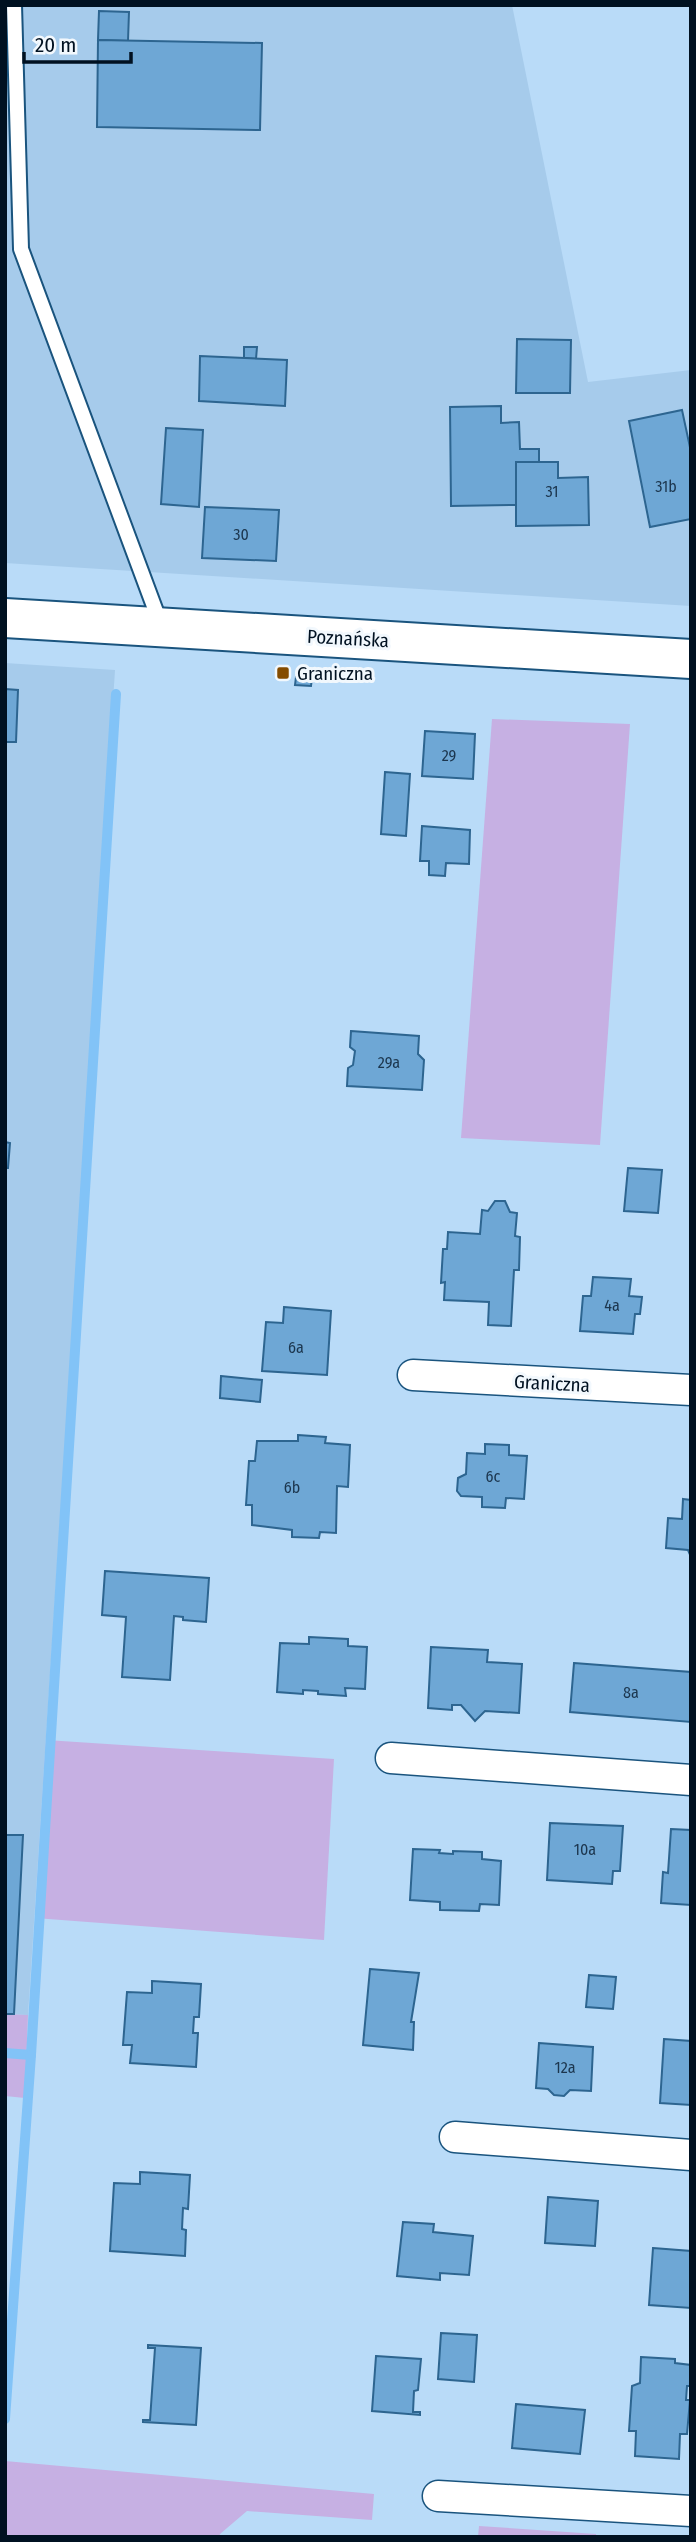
<svg xmlns="http://www.w3.org/2000/svg" width="696" height="2542" font-family="'Fira Sans Condensed',sans-serif">
<style>
.built{fill:#a6cbeb}
.green{fill:#c6b0e3}
.lines{fill:none;stroke-linecap:round;stroke-linejoin:round}
.stream{stroke:#82c3f7;stroke-width:10}
.building{fill:#6ea7d5;stroke:#2d6590;stroke-width:2}
.lane-casing{stroke:#1a547e;stroke-width:18}
.street-casing{stroke:#1a547e;stroke-width:33}
.secondary-casing{stroke:#1a547e;stroke-width:42}
.lane{stroke:#fff;stroke-width:14}
.street{stroke:#fff;stroke-width:30}
.secondary{stroke:#fff;stroke-width:38}
.poi-dot{fill:#844c00;stroke:#f2f8fd;stroke-width:2.5}
.labels{text-anchor:middle;stroke-width:6;stroke-linejoin:round;paint-order:stroke}
.number-label{font-size:16px;fill:#1c364e}
.street-label{font-size:19px;fill:#001121;stroke:#f2f8fd}
.poi-label{font-size:19px;fill:#001121;stroke:#f2f8fd;text-anchor:start}
</style>
<rect width="100%" height="100%" fill="#b9dbf8"/>
<g class="built">
<path d="M5,5h507l76,377 103,-12v236l-686,-43z"/>
<path d="M5,663l110,7 -87,1345 -23,-1z"/>
</g>
<g class="green">
<path d="M492,719l138,5 -30,421 -139,-7z"/>
<path d="M46,1740l288,19 -10,181 -289,-22z"/>
<path d="M5,2014l23,1 -3,83 -20,-2z"/>
<path d="M5,2461l369,33 -2,26 -125,-9 -27,23 -1,3h-214z"/>
<path d="M479,2526l117,8v3h-118z"/>
</g>
<g class="lines">
<g class="stream">
<path d="M5,2053l26,2 85,-1361"/>
<path d="M5,2419l26,-364"/>
</g>
</g>
<g class="building">
<path d="M99,11l30,1 -1,29 -30,-1z"/>
<path d="M98,40l164,3 -2,87 -163,-3z"/>
<path d="M517,339l54,1 -1,53h-54z"/>
<path d="M244,347h13l-1,12 -12,-1z"/>
<path d="M200,356l87,4 -2,46 -86,-5z"/>
<path d="M501,406v17l18,-1 1,27h19v13h-23v43l-65,1 -1,-99z"/>
<path d="M682,410l9,42v67l-41,8 -21,-106z"/>
<path d="M166,428l37,2 -4,77 -38,-3z"/>
<path d="M516,462h42v16l30,-1 1,48 -73,1z"/>
<path d="M205,507l74,3 -3,51 -74,-3z"/>
<path d="M296,677l16,1 -1,8 -16,-1z"/>
<path d="M5,689l13,1 -2,52h-11z"/>
<path d="M425,731l50,3 -2,45 -51,-3z"/>
<path d="M385,772l25,2 -4,62 -25,-2z"/>
<path d="M422,826l48,4 -1,34 -23,-1 -1,13 -16,-1v-14h-9z"/>
<path d="M351,1031l68,5 -1,18 6,6 -2,30 -75,-4 1,-18 5,-3 2,-14 -5,-4z"/>
<path d="M5,1142l5,1 -2,25h-3z"/>
<path d="M628,1168l34,2 -4,43 -34,-2z"/>
<path d="M495,1201h10l5,11 7,1 -2,23 5,1 -1,33h-5l-3,56 -23,-1 1,-23 -45,-2 1,-18 -4,1 2,-34h4l1,-17 32,2 2,-24 6,1z"/>
<path d="M593,1277l38,2 -2,17 13,1 -2,17h-5l-2,20 -53,-3 3,-35h8z"/>
<path d="M284,1307l47,4 -4,64 -65,-4 4,-49 17,1z"/>
<path d="M221,1376l41,4 -2,22 -40,-4z"/>
<path d="M298,1435l28,2 -1,6 25,2 -2,42 -11,-1 -1,47 -16,-1 -1,6 -27,-1v-7l-40,-5v-20h-6l3,-44h6l2,-20h41z"/>
<path d="M485,1444l24,1v10l18,1 -3,43 -18,-1 -1,10 -23,-1v-10l-21,-1 -4,-5 1,-13 8,-4 1,-21 18,1z"/>
<path d="M683,1499l8,1v57l-3,-7 -22,-2 2,-30 14,1z"/>
<path d="M105,1571l104,7 -3,44 -23,-2v-3l-9,-1 -4,64 -48,-3 4,-60 -24,-2z"/>
<path d="M309,1637l39,2v7l19,1 -2,42 -20,-1 1,8 -28,-2v-3l-15,-1v4l-26,-2 3,-49 29,1z"/>
<path d="M431,1647l57,3 -1,12 35,2 -3,49 -34,-2 -10,10 -14,-16h-9v5l-24,-2z"/>
<path d="M574,1663l117,9v50l-121,-10z"/>
<path d="M550,1823l73,3 -3,45h-7l-1,13 -65,-4z"/>
<path d="M671,1829l20,1v75l-30,-2 2,-31 5,1z"/>
<path d="M5,1835h18l-9,179h-9z"/>
<path d="M413,1849l27,1 -1,3 14,1v-3l29,1v7l19,2 -2,44 -19,-1 -1,7 -39,-1v-8l-30,-2z"/>
<path d="M370,1969l49,4 -8,49h3l-1,28 -50,-5z"/>
<path d="M589,1975l27,2 -3,32 -27,-2z"/>
<path d="M152,1981l49,3 -2,33h-5l-1,16h5l-2,34 -66,-4 2,-18h-9l4,-53 25,1z"/>
<path d="M664,2039l27,2v64l-31,-2z"/>
<path d="M539,2043l54,4 -2,44 -21,-1 -6,6 -10,-1 -6,-6 -12,-1z"/>
<path d="M140,2172l50,3 -2,34 -5,-1 -1,21 4,1 -1,26 -75,-5 4,-68 26,1z"/>
<path d="M548,2197l50,4 -3,45 -50,-3z"/>
<path d="M403,2222l31,2 -1,8 40,4 -4,39 -29,-2v7l-43,-4z"/>
<path d="M653,2248l38,3v57l-42,-3z"/>
<path d="M441,2333l36,2 -3,47 -36,-3z"/>
<path d="M148,2345l53,3 -5,77 -53,-3v-2h7l5,-72h-7z"/>
<path d="M376,2356l45,3 -3,31 -4,1 -1,21h7v3l-48,-4z"/>
<path d="M641,2357l34,2v4l16,2 -1,21h-3l-1,14h4l-3,34h-7l-1,25 -44,-3 1,-25h-7l3,-45 8,-3z"/>
<path d="M516,2404l69,6 -5,44 -68,-6z"/>
</g>
<g class="lines">
<defs>
<path id="lane" d="M14,5l7,244 140,376"/>
<g id="street">
<path d="M413,1375l278,15"/>
<path d="M391,1758l300,22"/>
<path d="M455,2137l236,18"/>
<path d="M438,2496l253,15"/>
</g>
<path id="secondary" d="M5,618l686,41"/>
</defs>
<use href="#lane" class="lane-casing"/>
<use href="#street" class="street-casing"/>
<use href="#secondary" class="secondary-casing"/>
<use href="#lane" class="lane"/>
<use href="#street" class="street"/>
<use href="#secondary" class="secondary"/>
</g>
<rect class="poi-dot" x="276" y="666" width="14" height="14" rx="3.5"/>
<g class="labels">
<g class="number-label">
<text x="666" y="492">31b</text>
<text x="552" y="497">31</text>
<text x="241" y="540">30</text>
<text x="449" y="761">29</text>
<text x="389" y="1068">29a</text>
<text x="612" y="1311">4a</text>
<text x="296" y="1353">6a</text>
<text x="493" y="1482">6c</text>
<text x="292" y="1493">6b</text>
<text x="631" y="1698">8a</text>
<text x="585" y="1855">10a</text>
<text x="565" y="2073">12a</text>
</g>
<g class="street-label">
<text transform="translate(348 638) rotate(3)" y="7">Poznańska</text>
<text transform="translate(552 1383) rotate(3)" y="7">Graniczna</text>
</g>
<g class="poi-label">
<text x="297" y="680">Graniczna</text>
</g>
</g>
<rect width="696" height="2542" fill="none" stroke="#001121" stroke-width="14"/>
<path d="M24 52v10h107v-10" fill="none" stroke="#001121" stroke-width="3.5"/>
<text x="35" y="52" font-size="21" fill="#001121" stroke="#f2f8fd" stroke-width="5" paint-order="stroke">20 m</text>
</svg>
